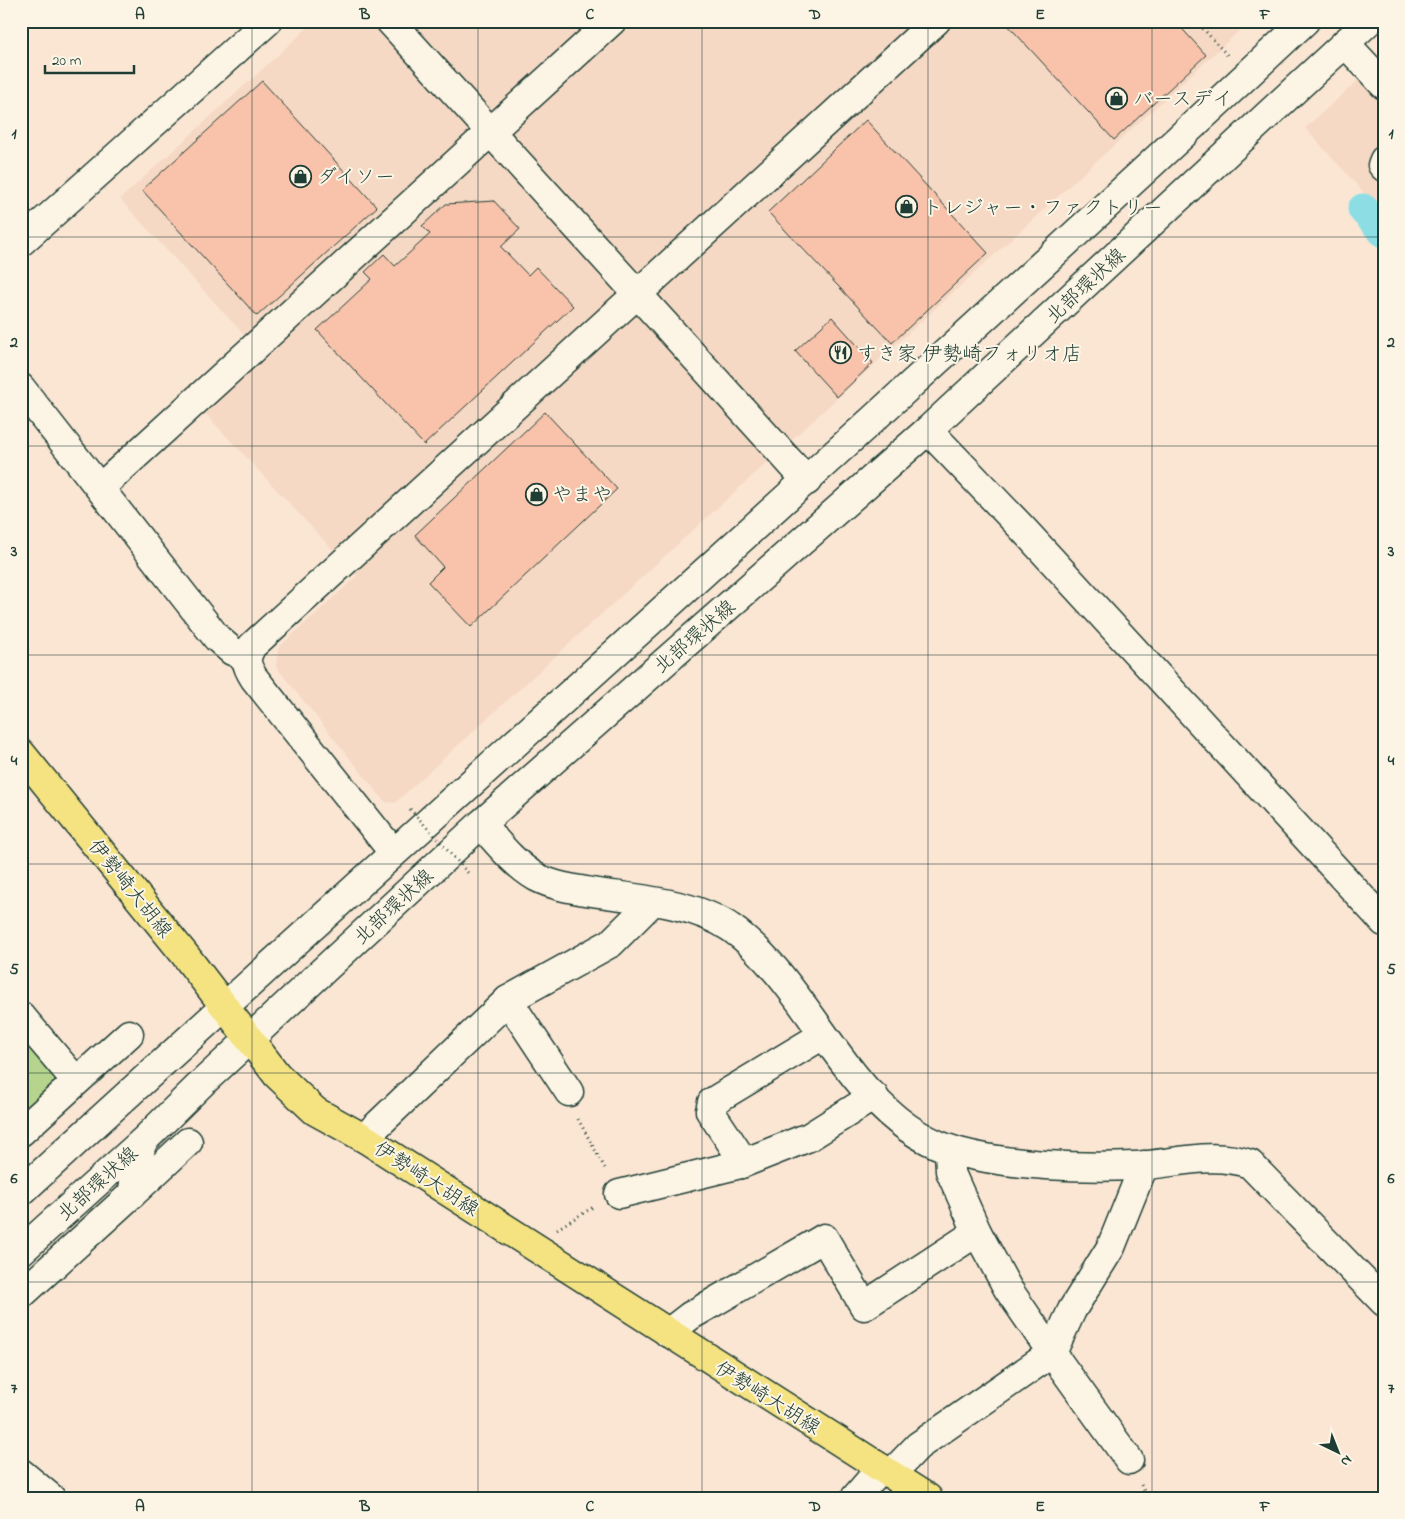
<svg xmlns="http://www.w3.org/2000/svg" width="1405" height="1519" font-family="'Indie Flower','Klee One',sans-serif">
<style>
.built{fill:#f6d9c5}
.green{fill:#b6d48d;stroke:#6a8860}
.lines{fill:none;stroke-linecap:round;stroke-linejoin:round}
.canal{stroke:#8cdee4;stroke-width:31}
.building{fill:#f9c3ab;stroke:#1f3d34}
.minor-casing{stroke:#1f3d34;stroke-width:31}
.major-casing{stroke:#1f3d34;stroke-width:31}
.path{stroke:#1f3d34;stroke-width:3;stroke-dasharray:1 4;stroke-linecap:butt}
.minor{stroke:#fcf5e5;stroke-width:28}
.major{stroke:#f5e382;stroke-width:28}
.path-bridge{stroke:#1f3d34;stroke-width:3;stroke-dasharray:1 4;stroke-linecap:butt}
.grid{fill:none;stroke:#1f3d34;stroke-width:1;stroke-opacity:0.55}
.labels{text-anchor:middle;stroke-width:4;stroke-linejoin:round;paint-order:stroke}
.poi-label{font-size:20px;fill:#1f3d34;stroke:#fcf5e5;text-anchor:start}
.street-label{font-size:20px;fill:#1f3d34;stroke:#fcf5e5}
.neatline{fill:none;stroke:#1f3d34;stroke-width:2}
.grid-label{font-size:16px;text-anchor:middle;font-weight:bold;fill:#1f3d34}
</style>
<rect width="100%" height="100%" fill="#fbe6d4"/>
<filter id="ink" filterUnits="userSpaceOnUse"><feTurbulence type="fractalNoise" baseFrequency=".02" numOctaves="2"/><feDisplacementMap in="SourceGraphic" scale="10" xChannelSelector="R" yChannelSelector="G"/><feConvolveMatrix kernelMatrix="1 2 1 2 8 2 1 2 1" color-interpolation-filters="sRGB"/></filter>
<g filter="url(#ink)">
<g class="built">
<path d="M315,21h935l-855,782 -10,-1 -109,-135 2,-19 79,-72 -172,-184 61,-55 -126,-138z"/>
<path d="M1384,57v158l-79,-87z"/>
</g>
<path class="green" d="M21,1026l35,42 -2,16 -33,31z"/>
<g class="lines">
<path class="canal" d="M1363,209l21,23"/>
</g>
<g class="building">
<path d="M1004,21h171l31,34 -92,85z"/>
<path d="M262,81l115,126 -120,109 -115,-126z"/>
<path d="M866,120l122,133 -96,90 -124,-131z"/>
<path d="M494,201l26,28 -19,18 27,28 8,-8 37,39 -149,139 -107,-115 55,-51 -7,-7 19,-18 11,12 35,-32 -8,-8 24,-22z"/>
<path d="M832,317l41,46 -36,34 -42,-46z"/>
<path d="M545,412l72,77 -146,138 -43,-45 15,-15 -28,-32z"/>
</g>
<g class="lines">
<defs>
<g id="minor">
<path d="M390,21l417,460"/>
<path d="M1345,43l39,42"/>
<path d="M1384,160l-2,5 2,2"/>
<path d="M21,242l247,-221"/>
<path d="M21,388l196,250 15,13 14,6"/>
<path d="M928,430l95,99 361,393"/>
<path d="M101,487l511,-466"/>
<path d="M481,824c16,18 33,40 55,53 17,9 37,12 56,15 45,7 101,10 139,36 84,59 120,196 228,224 51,14 122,16 175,14 39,-2 78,-15 116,-2l134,138"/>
<path d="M393,852l-139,-174c-8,-13 -10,-18 -2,-32l684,-625"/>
<path d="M508,1000l61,92"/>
<path d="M21,1016l55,65"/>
<path d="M823,1035l-111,67 -2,9 30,45 1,8 68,-27 65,-41"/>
<path d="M21,1132l108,-98"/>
<path d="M364,1138l144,-138 103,-57 41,-41"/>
<path d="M21,1192c427,-391 861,-775 1284,-1171"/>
<path d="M132,1194l56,-52"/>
<path d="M619,1194l122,-30"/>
<path d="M21,1251l121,-109 59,-58 280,-260 447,-394 441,-409"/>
<path d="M21,1295l111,-101 10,-52"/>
<path d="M668,1333l22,-17 134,-78 40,68 113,-74"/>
<path d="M1129,1460l-77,-107 20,-43 39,-63 33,-82"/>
<path d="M21,1473l30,25"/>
<path d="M891,1474l27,-28 134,-93 -44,-64 -31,-57 -27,-61 -1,-22"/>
<path d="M855,1498l26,-30"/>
</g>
<path id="major" d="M21,753l164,202 92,120 38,36 49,27 564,360"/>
</defs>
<use href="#minor" class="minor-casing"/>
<use href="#major" class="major-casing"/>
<g class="path">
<path d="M1196,21l31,34"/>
<path d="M578,1119l28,51"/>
<path d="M557,1229l38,-23"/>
<path d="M1141,1485l7,13"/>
</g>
<use href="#minor" class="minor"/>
<use href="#major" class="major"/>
<path class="path-bridge" d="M410,809l59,65"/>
</g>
</g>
<path class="grid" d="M252,21v1477M478,21v1477M702,21v1477M928,21v1477M1152,21v1477M21,237h1363M21,446h1363M21,655h1363M21,864h1363M21,1073h1363M21,1282h1363"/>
<defs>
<symbol id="shop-ring" viewBox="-11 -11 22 22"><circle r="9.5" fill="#fcf5e5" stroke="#1f3d34" stroke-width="1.5"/><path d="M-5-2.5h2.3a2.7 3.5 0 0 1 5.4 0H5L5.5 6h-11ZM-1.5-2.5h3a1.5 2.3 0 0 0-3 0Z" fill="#1f3d34"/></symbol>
<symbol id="restaurant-ring" viewBox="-11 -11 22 22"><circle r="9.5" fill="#fcf5e5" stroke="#1f3d34" stroke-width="1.5"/><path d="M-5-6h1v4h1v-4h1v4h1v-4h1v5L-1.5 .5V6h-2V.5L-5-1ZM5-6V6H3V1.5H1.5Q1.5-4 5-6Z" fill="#1f3d34"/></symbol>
</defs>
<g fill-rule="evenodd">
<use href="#shop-ring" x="1104" y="86" width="25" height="25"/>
<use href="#shop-ring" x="288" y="164" width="25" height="25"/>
<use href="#shop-ring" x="894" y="194" width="25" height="25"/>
<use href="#restaurant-ring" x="828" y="340" width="25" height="25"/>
<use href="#shop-ring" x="524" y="482" width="25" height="25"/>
</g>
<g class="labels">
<g class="poi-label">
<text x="1133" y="105">バースデイ</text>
<text x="317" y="183">ダイソー</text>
<text x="923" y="214">トレジャー・ファクトリー</text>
<text x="857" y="360">すき家 伊勢崎フォリオ店</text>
<text x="552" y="501">やまや</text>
</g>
<g class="street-label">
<text transform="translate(1085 285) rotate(-43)" y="7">北部環状線</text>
<text transform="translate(694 636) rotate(-41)" y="7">北部環状線</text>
<text transform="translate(131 888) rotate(51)" y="7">伊勢崎大胡線</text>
<text transform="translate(393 906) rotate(-43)" y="7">北部環状線</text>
<text transform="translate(427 1178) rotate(33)" y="7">伊勢崎大胡線</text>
<text transform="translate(97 1183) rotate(-42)" y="7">北部環状線</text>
<text transform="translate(768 1397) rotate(32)" y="7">伊勢崎大胡線</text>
</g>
</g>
<rect width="1405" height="1519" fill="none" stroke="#fcf5e5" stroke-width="55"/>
<g transform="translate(1338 1452) rotate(137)" stroke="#fcf5e5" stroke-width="4" paint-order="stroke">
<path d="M0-4L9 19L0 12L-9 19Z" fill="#1f3d34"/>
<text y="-8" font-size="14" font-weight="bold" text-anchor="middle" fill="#1f3d34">N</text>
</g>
<path d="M45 65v8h89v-8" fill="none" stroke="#1f3d34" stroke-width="2.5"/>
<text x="52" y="65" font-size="15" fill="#1f3d34" stroke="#fcf5e5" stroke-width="4" paint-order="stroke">20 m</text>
<rect x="28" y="28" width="1350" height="1464" class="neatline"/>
<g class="grid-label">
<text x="140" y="19">A</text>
<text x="365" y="19">B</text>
<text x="590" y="19">C</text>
<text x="815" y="19">D</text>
<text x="1040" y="19">E</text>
<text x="1265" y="19">F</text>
<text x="14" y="138">1</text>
<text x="1391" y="138">1</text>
<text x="14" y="347">2</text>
<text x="1391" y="347">2</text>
<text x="14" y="556">3</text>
<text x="1391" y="556">3</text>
<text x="14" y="765">4</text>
<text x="1391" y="765">4</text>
<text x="14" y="974">5</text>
<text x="1391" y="974">5</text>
<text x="14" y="1183">6</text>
<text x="1391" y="1183">6</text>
<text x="14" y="1393">7</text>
<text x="1391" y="1393">7</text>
<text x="140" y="1511">A</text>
<text x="365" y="1511">B</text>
<text x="590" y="1511">C</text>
<text x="815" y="1511">D</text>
<text x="1040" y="1511">E</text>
<text x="1265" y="1511">F</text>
</g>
</svg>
